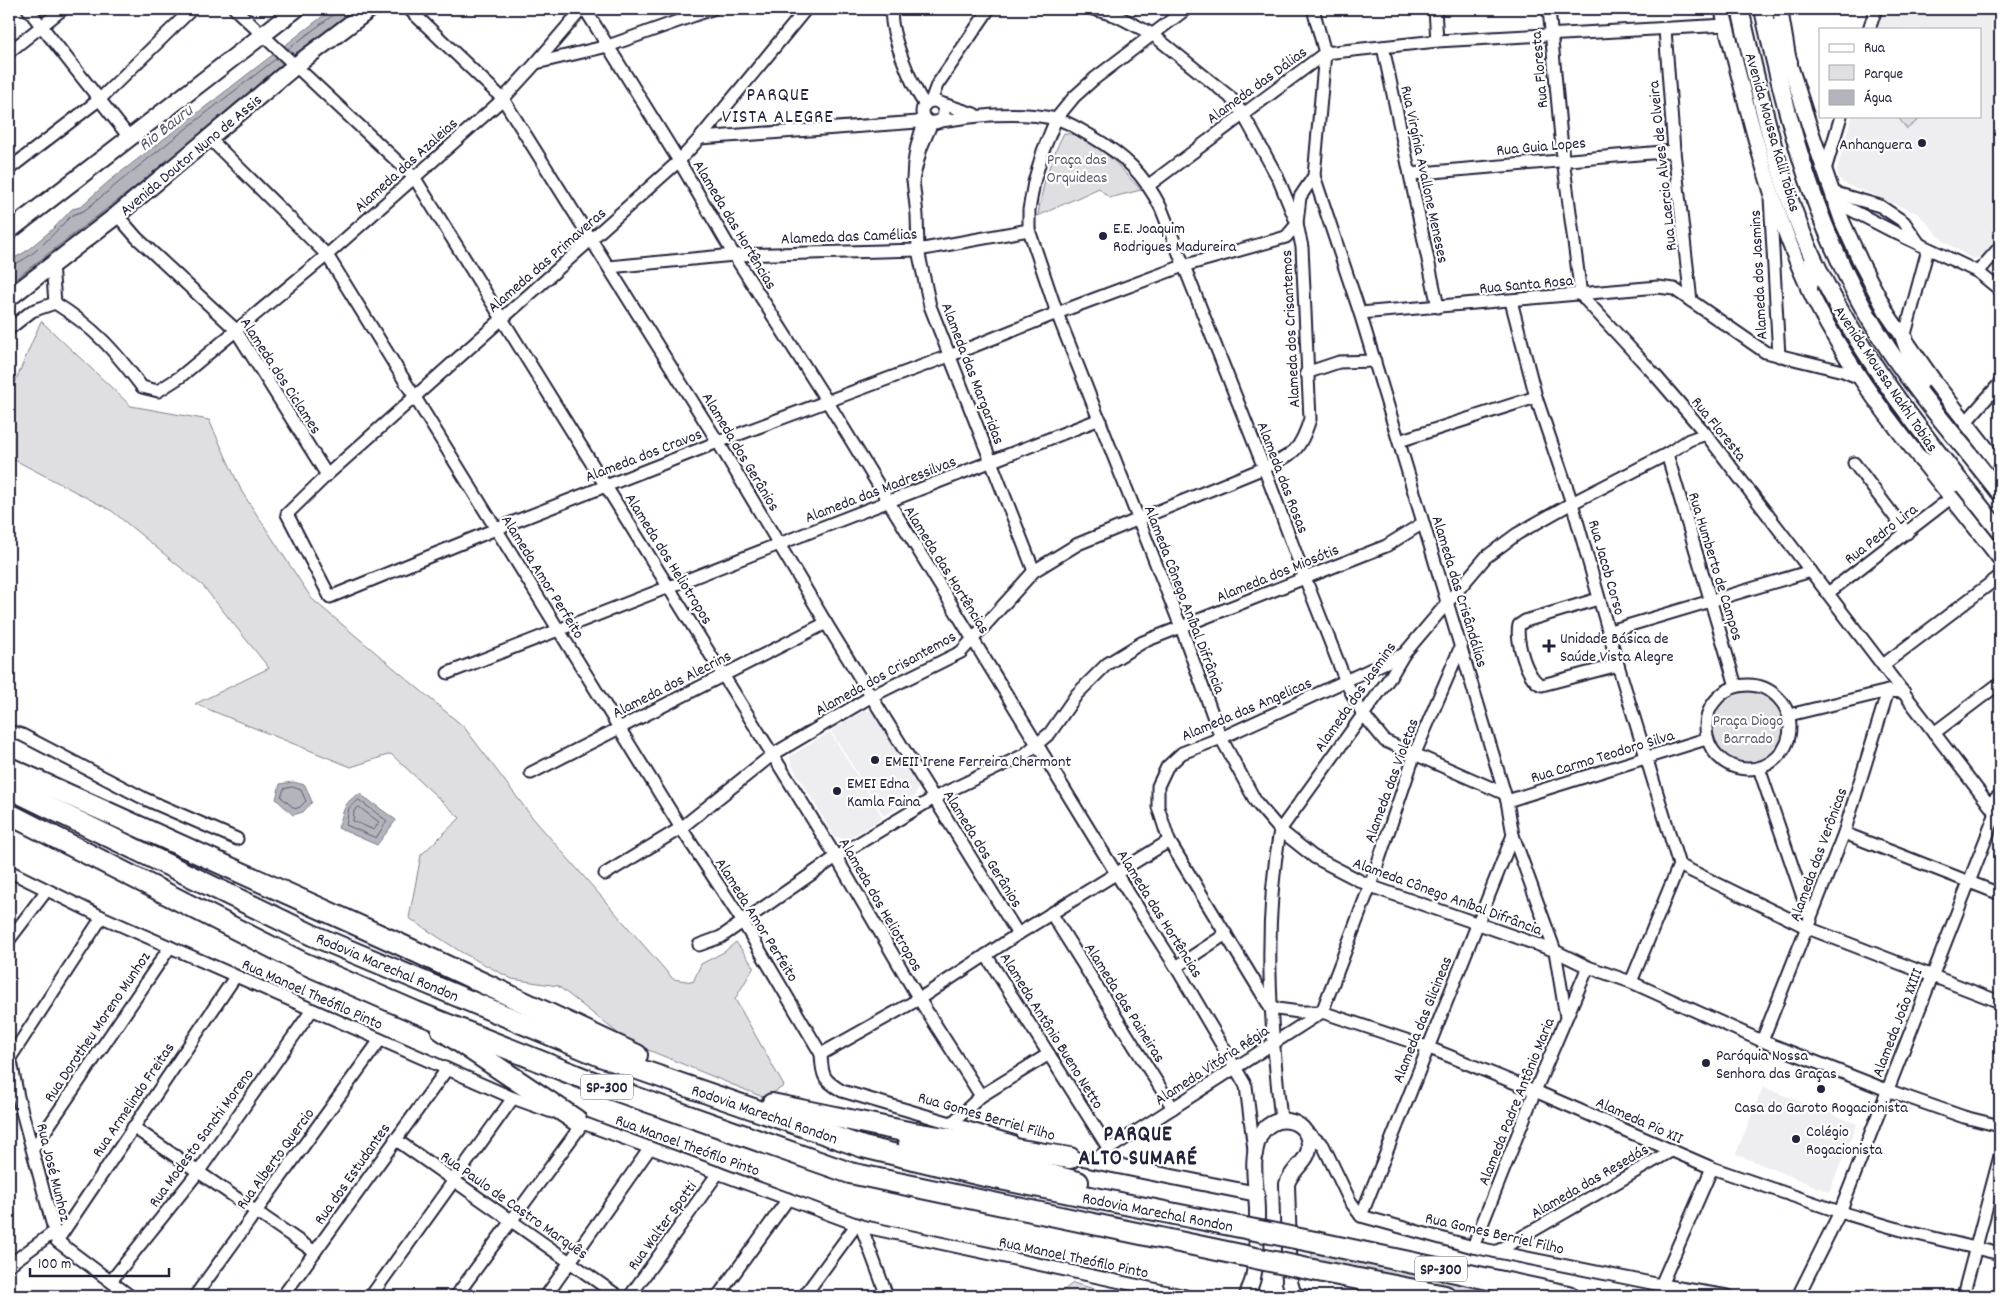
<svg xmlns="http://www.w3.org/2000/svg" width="2009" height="1305" font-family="Dekko,sans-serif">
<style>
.built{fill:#eeeef1}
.green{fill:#dfdfe2;stroke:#80808e}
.water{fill:#b4b4bc;stroke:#7a7a88}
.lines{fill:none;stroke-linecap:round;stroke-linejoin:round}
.shore{stroke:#5c5c6f;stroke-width:1}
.minor-casing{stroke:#22223b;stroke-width:15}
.tertiary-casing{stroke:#22223b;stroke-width:18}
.secondary-casing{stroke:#22223b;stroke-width:20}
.motorway-casing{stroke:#22223b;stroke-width:24}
.minor{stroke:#fff;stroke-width:11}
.tertiary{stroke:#fff;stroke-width:14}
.secondary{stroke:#fff;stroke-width:16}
.motorway{stroke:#fff;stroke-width:20}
.motorway-bridge-casing{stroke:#22223b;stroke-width:24;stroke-linecap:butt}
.motorway-bridge{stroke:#fff;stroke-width:20}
.poi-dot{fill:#22223b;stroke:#fff;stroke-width:2}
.labels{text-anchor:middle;stroke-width:4.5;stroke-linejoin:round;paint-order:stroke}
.shield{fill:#fff;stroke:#646476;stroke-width:1}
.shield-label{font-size:15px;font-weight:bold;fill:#22223b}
.street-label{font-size:16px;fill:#22223b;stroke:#fff}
.poi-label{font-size:16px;fill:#22223b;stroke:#fff;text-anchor:start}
.park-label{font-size:16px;fill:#5b5b6d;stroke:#fff}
.water-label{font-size:18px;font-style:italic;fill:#5c5c6f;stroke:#fff}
.quarter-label{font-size:19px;letter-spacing:1px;fill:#22223b;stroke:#fff}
.district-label{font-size:21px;font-weight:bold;letter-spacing:1px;fill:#22223b;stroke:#fff}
</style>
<rect width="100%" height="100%" fill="#fff"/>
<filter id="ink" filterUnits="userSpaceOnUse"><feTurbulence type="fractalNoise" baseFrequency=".02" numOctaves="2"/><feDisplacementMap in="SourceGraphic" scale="10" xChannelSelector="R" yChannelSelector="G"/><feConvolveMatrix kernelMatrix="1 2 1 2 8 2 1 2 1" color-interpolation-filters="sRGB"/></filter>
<g filter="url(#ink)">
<g class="built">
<path d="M1883,9h117v229l-18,19 -10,2 -28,-18 -27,-28 -74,-30 -4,-5 -2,-8 15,-54h128v-87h-104z"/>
<path d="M864,710l9,2 45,76 -4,10 -30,18 -53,-85z"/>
<path d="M830,732l53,86 -37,22 -12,-4 -43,-72 -1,-8z"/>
<path d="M1763,1087l94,37 -28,68 -93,-38z"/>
</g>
<g class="green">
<path d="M1897,116h26l-16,13z"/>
<path d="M1064,133c32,3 57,36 77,57l-32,8 -10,-10 -61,28c4,-30 12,-56 26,-83z"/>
<path d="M41,321l90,85 78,14 33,72 70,107 152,128 68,90 141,162 20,3 8,-18 23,-12 12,-10 18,25 -19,32 49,87 -19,12 -136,-56 -71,-56 -46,-7 -51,-27 -52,-34 12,-63 39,-37 -69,-64 -40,13 -156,-63 74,-36 -66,-82 -91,-75 -103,-54v-68l4,-2z"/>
<circle cx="1748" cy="727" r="41"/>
<path d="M1313,1249l226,47h-60l-168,-35z"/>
<path d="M1073,1283l47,13h-64z"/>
</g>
<g class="water">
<path d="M332,9h31l-178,145 -176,137v-30l16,-9 29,-24 18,-19 8,-2 28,-25z"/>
<path d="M293,782l12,3 7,17 -9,10 -10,3 -17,-16 4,-15z"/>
<path d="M360,794l36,26 -19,25 -39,-17c6,-16 5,-27 22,-34z"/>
</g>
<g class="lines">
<g class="shore">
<path d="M288,49l45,-34 2,-6"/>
<path d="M294,55l61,-46"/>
<path d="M201,133l82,-70"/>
<path d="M9,265c21,-2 47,-35 62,-49 4,-3 9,-3 14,-6 63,-52 127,-102 192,-152"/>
<path d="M9,284l134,-103"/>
<path d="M293,787l8,3 5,11 -6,6 -5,2 -14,-12 3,-8z"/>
<path d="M359,800l28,21 -11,17 -30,-13 3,-17z"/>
<path d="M359,807l20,15 -5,8 -21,-9 1,-10z"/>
</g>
<defs>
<g id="minor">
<path d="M28,9l101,128"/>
<path d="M235,9l179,168 422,680 83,142 62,97"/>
<path d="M409,9l94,90 215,343 108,181 192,311"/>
<path d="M585,9l94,152 55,94 93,146 290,474 59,92 70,119 8,64"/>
<path d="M806,9l-106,129 -21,23 -352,314 -40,39 43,83 166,-68 222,-87 231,-86 108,-43 126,-47 103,-29 11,-13"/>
<path d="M892,9c-4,22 20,77 33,96"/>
<path d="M1186,9l-92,70 -20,18 -18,22 -13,32 -9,31 -5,28v20l28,83 124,314 40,111 35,64 24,28 34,27 56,29 183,64 35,17 43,15 131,59 125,49 77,27 36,9"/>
<path d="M1435,9l2,32"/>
<path d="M1549,9l14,150 18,136 75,81 50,58 294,385"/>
<path d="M1665,29l9,122 17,150"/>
<path d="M1869,29l7,-20"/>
<path d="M1383,47l55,260"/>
<path d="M9,52l54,-43"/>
<path d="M536,63l72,-17 104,-37"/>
<path d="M931,101l6,-16 52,-76"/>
<circle cx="933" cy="112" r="11"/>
<path d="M940,103l34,11"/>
<path d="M926,119c-9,20 -13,39 -13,61l8,-32 11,-26"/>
<path d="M935,122c40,-6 82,-12 122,-3 12,3 23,11 34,17 34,20 52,37 70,72l103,260 41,110 41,104 16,31 23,28 118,52"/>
<path d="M209,138l118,117 354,573 62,94 78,132c1,22 2,26 21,37l170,50"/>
<path d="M700,138l218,-16 6,-5"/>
<path d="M9,169l91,-70 92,-90"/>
<path d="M1825,170l16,-54"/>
<path d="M1410,174l264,-23"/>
<path d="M1314,176l46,137 147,488 6,34 42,116 11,66"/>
<path d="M913,180l4,35 1,35 12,56 104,265"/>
<path d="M1149,185l176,-132 112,-12 289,-16"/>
<path d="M1832,192l48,14 24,16 16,23"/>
<path d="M1770,197l9,159"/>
<path d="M1836,202l62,32 80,38 22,18"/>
<path d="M117,215l20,23 98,91 92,146"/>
<path d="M1297,223l3,-26 14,-21 11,-123 -12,-44"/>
<path d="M609,267l125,-12 184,-5 111,-20"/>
<path d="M1978,272l22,-25"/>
<path d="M1511,301l25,96 36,106 46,162 61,200 -48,117"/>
<path d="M55,303c40,25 59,47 87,84l16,4 22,-14 147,-122 176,-156 33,-36 46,-54"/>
<path d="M1360,313l298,-26 16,2 91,63 78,19 19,8"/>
<path d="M9,329l23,-18 23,-8 -3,-39"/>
<path d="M1904,338l24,-89"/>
<path d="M1306,373l33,-11 36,-1"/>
<path d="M1966,422l34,-39"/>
<path d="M1399,441l137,-44"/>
<path d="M1667,454l69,232"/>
<path d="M1854,463l53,70"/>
<path d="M1828,593l124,-96"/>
<path d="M1598,599l-73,22 -6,4c-4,14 8,56 23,60l76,-20"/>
<path d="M1610,631l201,-60"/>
<path d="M1883,665l117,-89"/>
<path d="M448,673l652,-254"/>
<circle cx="1748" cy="727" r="42"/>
<path d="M1789,715l99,-24"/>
<path d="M9,731l13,4 123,64 92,40"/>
<path d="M1934,733l66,-50"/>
<path d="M1759,768l52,153"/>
<path d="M531,773l295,-150"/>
<path d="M1507,801l199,-62"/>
<path d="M1989,804l11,-9"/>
<path d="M1844,833l156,61"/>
<path d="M1679,865l129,63 192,74"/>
<path d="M9,871l93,46 411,181 39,14"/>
<path d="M605,874l76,-46 91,-73 100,-59 89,-44 73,-81 44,-27 186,-76c30,-14 36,-17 46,-49l-8,-172 -5,-23 -19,-46 -35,-64 -13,-17 -78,-63 -35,-18 -24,-7"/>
<path d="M1051,913l122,195"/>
<path d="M9,940l38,-50"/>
<path d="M699,945l22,-8 115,-80 98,-59 90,-43 26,-22 27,-39 30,-30 36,-22 243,-96 37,-23"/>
<path d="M986,955l123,194"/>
<path d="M1176,967l50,-33"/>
<path d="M1270,1007l-101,-166 -11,-34v-21l9,-19 15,-14 39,-15 183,-84"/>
<path d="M1270,1008l29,4h23l105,35 108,44 177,77 128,44 65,19 95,23"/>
<path d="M1322,1012l48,-126 45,-133 46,-107"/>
<path d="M1762,1041l82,-208 44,-142 16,1"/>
<path d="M9,1051l9,46 39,144 73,55"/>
<path d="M821,1054l98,-55 99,-65 151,-93"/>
<path d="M9,1056l1,2 92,-141"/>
<path d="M572,1119l289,107 325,70"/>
<path d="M1281,1119c-11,-97 -18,-192 -1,-289l111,-154 13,-22 82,-97 31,-23 55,-31 95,-49 22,-14 17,-6"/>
<path d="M952,1123l29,-27 68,-42"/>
<path d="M133,1127l182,125"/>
<path d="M1303,1129l20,16 27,56 11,15 112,31 188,38 67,11"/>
<path d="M395,1139l223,157"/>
<path d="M33,1149l137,-202"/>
<path d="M1066,1157l27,4 16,-12 213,-137"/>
<path d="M1361,1216l152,-381"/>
<path d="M861,1226l26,70"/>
<path d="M57,1241l178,-264"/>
<path d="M1473,1247l62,-156 53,-124"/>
<path d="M1496,1252l175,-101"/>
<path d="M9,1265l45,-33"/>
<path d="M111,1281l88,-110 113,-161"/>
<path d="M1661,1285l51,-117"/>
<path d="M9,1294l1,2"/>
<path d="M1294,1294l11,2"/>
<path d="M195,1296l185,-256"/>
<path d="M283,1296l164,-227"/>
<path d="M371,1296l142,-198"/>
<path d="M456,1296l127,-173"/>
<path d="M546,1296l104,-148"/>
<path d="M630,1296l88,-123"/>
<path d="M718,1296l70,-97"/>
<path d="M804,1296l53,-72"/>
<path d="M1798,1296l42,-84 156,-399"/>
<path d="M1963,1296l37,-140"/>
</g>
<g id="tertiary">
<path d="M1722,9c24,94 45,189 86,278 47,101 125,185 192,272"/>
<path d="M1780,9l9,53 21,66 32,93 21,46 25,48 48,69 64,82"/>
<path d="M1093,1161l164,33"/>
<path d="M1247,1296c1,-6 5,-12 6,-18 4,-19 4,-41 4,-61 1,-25 -8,-55 2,-79 11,-27 49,-21 50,7 1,16 -18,24 -22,39l3,98 4,14"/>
</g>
<g id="secondary">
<path d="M1740,9c20,84 37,172 74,251 46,99 118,186 186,271"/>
<path d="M1763,9c24,112 55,229 117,327 35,56 80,105 120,157"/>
<path d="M1774,27l15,35"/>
<path d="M9,231l287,-222"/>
<path d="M1809,288l4,-30"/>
<path d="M9,298l108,-83 178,-149 75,-57"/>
<path d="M1904,338l16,45"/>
<path d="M1921,459l35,24"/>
</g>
<g id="motorway">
<path d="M9,768l388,175 240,112"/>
<path d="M9,788l303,147 291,122 260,90 122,29 255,51"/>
<path d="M9,814l292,148 115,50 179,71 255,90 391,82"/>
<path d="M442,1030l134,90"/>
<path d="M772,1104l141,29 157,25"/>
<path d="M909,1144l89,18 80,20"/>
<path d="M1315,1242l253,54"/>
<path d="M1318,1271l127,25"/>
</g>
</defs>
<use href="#minor" class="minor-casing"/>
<use href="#tertiary" class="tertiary-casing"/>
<use href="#secondary" class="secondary-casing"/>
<use href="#motorway" class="motorway-casing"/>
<use href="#minor" class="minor"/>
<use href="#tertiary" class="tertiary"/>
<use href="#secondary" class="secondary"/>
<use href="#motorway" class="motorway"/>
<defs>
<g id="motorway-bridge">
<path d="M1240,1227l75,15"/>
<path d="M1241,1255l77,16"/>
</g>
</defs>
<use href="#motorway-bridge" class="motorway-bridge-casing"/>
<use href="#motorway-bridge" class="motorway-bridge"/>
</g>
</g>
<g class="poi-dot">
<circle cx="1922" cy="143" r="5"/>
<circle cx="1103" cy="236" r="5"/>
<path d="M1546.5 638.5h5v5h5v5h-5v5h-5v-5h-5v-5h5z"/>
<circle cx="875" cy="760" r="5"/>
<circle cx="837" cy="791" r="5"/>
<circle cx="1706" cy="1063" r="5"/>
<circle cx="1821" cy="1089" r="5"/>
<circle cx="1796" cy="1139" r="5"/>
</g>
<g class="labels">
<g class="shield">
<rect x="581" y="1074.5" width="52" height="25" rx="4"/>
<rect x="1415" y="1256.5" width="52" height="25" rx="4"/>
</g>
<g class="shield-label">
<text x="607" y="1092">SP-300</text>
<text x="1441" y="1274">SP-300</text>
</g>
<g class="street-label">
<text transform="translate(1538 70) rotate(-95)" y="6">Rua Floresta</text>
<text transform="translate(1256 84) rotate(-36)" y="6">Alameda das Dálias</text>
<text transform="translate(1774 132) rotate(74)" y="6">Avenida Moussa Kalil Tobias</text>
<text transform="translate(1541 145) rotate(-5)" y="6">Rua Guia Lopes</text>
<text transform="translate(190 154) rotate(-40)" y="6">Avenida Doutor Nuno de Assis</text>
<text transform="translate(405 164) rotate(-42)" y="6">Alameda das Azaleias</text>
<text transform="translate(1661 166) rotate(-96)" y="6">Rua Laercio Alves de Olveira</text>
<text transform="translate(1426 174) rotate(78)" y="6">Rua Virgínia Avallone Meneses</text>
<text transform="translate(736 224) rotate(59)" y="6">Alameda das Hortências</text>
<text transform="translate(849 235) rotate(-2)" y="6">Alameda das Camélias</text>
<text transform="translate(546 259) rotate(-41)" y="6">Alameda das Primaveras</text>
<text transform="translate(1757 275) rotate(-93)" y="6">Alameda dos Jasmins</text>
<text transform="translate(1526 283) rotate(-5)" y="6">Rua Santa Rosa</text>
<text transform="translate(1289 329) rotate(-93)" y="6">Alameda dos Crisantemos</text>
<text transform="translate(974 373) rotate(69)" y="6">Alameda das Margaridas</text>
<text transform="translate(282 375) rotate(57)" y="6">Alameda dos Ciclames</text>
<text transform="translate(1887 378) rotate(56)" y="6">Avenida Moussa Nakhl Tobias</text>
<text transform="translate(1720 428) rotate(51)" y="6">Rua Floresta</text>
<text transform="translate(742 451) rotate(59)" y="6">Alameda dos Gerânios</text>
<text transform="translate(643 454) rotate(-21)" y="6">Alameda dos Cravos</text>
<text transform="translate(1284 477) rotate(69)" y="6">Alameda das Rosas</text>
<text transform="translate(880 488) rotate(-21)" y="6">Alameda das Madressilvas</text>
<text transform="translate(1880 533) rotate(-38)" y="6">Rua Pedro Lira</text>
<text transform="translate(670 558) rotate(58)" y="6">Alameda dos Heliotropos</text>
<text transform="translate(1717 566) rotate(73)" y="6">Rua Humberto de Campos</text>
<text transform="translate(1608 567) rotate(74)" y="6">Rua Jacob Corso</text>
<text transform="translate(948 569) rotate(58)" y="6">Alameda das Hortências</text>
<text transform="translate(1277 572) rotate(-22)" y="6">Alameda dos Miosótis</text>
<text transform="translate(544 576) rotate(58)" y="6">Alameda Amor Perfeito</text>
<text transform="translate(1461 591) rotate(73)" y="6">Alameda das Crisândálias</text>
<text transform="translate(1186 599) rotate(69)" y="6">Alameda Cônego Aníbal Difrância</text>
<text transform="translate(885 672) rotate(-29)" y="6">Alameda dos Crisantemos</text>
<text transform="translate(671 683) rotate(-27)" y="6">Alameda dos Alecrins</text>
<text transform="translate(1354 696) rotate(-55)" y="6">Alameda dos Jasmins</text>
<text transform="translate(1246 708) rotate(-23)" y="6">Alameda das Angelicas</text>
<text transform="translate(1602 755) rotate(-17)" y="6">Rua Carmo Teodoro Silva</text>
<text transform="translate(1390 780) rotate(-70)" y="6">Alameda das Violetas</text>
<text transform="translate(984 848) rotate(58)" y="6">Alameda dos Gerânios</text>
<text transform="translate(1817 854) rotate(-70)" y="6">Alameda das Verônicas</text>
<text transform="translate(1448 895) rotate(20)" y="6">Alameda Cônego Aníbal Difrância</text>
<text transform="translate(882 904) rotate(60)" y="6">Alameda dos Heliotropos</text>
<text transform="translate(1161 913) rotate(58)" y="6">Alameda das Hortências</text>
<text transform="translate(758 919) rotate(58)" y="6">Alameda Amor Perfeito</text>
<text transform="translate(388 966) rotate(23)" y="6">Rodovia Marechal Rondon</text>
<text transform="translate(313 993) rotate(24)" y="6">Rua Manoel Theófilo Pinto</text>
<text transform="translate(1126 1002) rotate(58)" y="6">Alameda das Paineiras</text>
<text transform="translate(1421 1019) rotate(-68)" y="6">Alameda das Glicineas</text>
<text transform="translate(1896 1022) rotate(-69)" y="6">Alameda João XXIII</text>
<text transform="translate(96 1026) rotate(-56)" y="6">Rua Dorotheu Moreno Munhoz</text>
<text transform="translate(1053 1030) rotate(58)" y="6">Alameda Antônio Bueno Netto</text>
<text transform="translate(1211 1064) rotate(-33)" y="6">Alameda Vitória Régia</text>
<text transform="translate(132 1099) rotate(-56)" y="6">Rua Armelindo Freitas</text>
<text transform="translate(1515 1101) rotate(-68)" y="6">Alameda Padre Antônio Maria</text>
<text transform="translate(765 1113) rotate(19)" y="6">Rodovia Marechal Rondon</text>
<text transform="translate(987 1115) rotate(16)" y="6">Rua Gomes Berriel Filho</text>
<text transform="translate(1640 1119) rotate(24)" y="6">Alameda Pio XII</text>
<text transform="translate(200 1137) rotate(-54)" y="6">Rua Modesto Sanchi Moreno</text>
<text transform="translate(688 1144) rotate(20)" y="6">Rua Manoel Theófilo Pinto</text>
<text transform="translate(274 1158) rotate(-54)" y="6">Rua Alberto Quercio</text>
<text transform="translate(55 1172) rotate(76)" y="6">Rua José Munhoz</text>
<text transform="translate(351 1173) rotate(-55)" y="6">Rua dos Estudantes</text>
<text transform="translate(1589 1180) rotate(-30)" y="6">Alameda das Resedás</text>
<text transform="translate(515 1204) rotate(35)" y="6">Rua Paulo de Castro Marquês</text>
<text transform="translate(1158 1211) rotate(11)" y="6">Rodovia Marechal Rondon</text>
<text transform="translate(661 1225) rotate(-54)" y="6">Rua Walter Spotti</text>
<text transform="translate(1495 1232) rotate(13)" y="6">Rua Gomes Berriel Filho</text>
<text transform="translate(1074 1256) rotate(12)" y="6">Rua Manoel Theófilo Pinto</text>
</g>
<g class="poi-label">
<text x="1912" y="149" text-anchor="end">Anhanguera</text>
<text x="1113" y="233">E.E. Joaquim<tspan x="1113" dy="18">Rodrigues Madureira</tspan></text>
<text x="1560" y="643">Unidade Básica de<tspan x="1560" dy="18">Saúde Vista Alegre</tspan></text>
<text x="885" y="766">EMEII Irene Ferreira Chermont</text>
<text x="847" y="788">EMEI Edna<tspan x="847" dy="18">Kamla Faina</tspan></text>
<text x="1716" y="1060">Paróquia Nossa<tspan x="1716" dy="18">Senhora das Graças</tspan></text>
<text x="1821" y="1112" text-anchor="middle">Casa do Garoto Rogacionista</text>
<text x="1806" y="1136">Colégio<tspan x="1806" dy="18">Rogacionista</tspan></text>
</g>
<g class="park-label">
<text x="1077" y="164">Praça das<tspan x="1077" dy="18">Orquideas</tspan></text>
<text x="1748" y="725">Praça Diogo<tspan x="1748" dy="18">Barrado</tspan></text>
</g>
<g class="water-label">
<text transform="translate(165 127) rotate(-38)" y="6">Rio Bauru</text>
</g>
<g class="quarter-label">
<text x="778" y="100">PARQUE<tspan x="778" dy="22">VISTA ALEGRE</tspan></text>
</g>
<g class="district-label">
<text x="1138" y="1140">PARQUE<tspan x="1138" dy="24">ALTO SUMARÉ</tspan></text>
</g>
</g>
<rect width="2009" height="1305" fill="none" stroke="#fff" stroke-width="30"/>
<rect x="15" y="15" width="1979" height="1275" fill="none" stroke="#22223b" stroke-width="2" filter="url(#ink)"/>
<rect x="1819" y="28" width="162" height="90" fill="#ffffff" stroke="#a7a7b1"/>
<rect x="1829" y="44" width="25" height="8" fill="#ffffff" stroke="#a7a7b1"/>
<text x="1864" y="52" font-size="15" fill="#22223b">Rua</text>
<rect x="1829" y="65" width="25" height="15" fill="#dfdfe2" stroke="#a7a7b1"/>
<text x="1864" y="78" font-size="15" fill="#22223b">Parque</text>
<rect x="1829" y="90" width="25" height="15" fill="#b4b4bc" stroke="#a7a7b1"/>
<text x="1864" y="102" font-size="15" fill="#22223b">Água</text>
<path d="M30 1268v8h139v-8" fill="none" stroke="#22223b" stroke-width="2.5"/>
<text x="38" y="1268" font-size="15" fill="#22223b" stroke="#ffffff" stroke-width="4" paint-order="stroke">100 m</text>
</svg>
